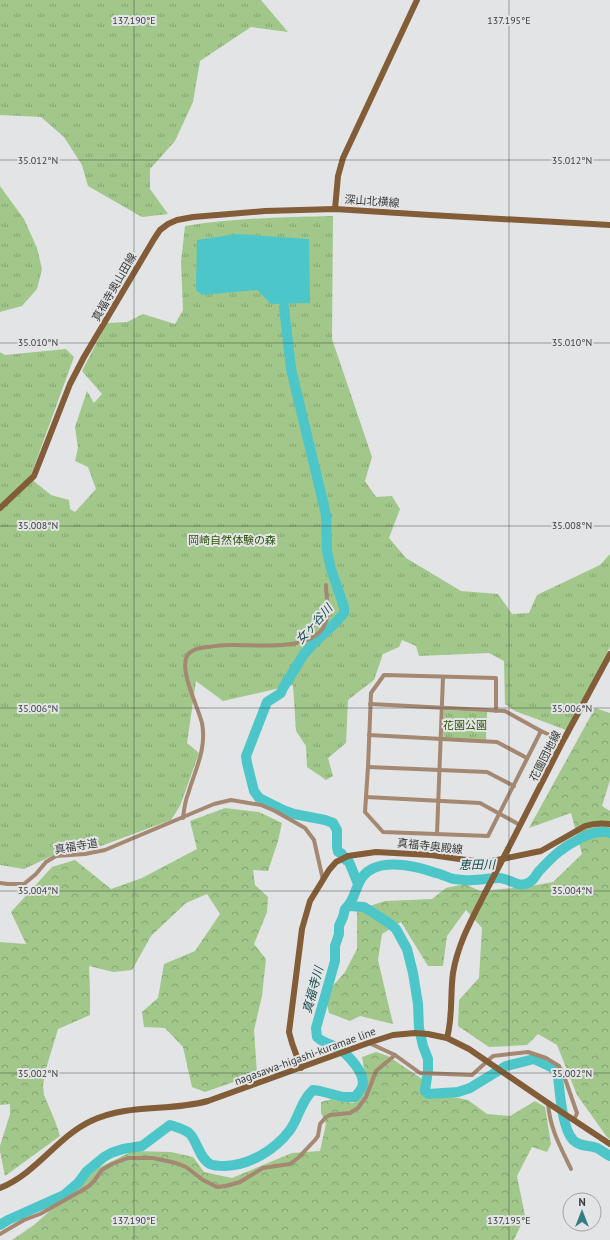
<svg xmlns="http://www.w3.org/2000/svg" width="610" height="1240" font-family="'PT Sans','Noto Sans JP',sans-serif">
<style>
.forest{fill:url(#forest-crowns)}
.park{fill:url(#park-tufts)}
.water{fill:#4dc6c9}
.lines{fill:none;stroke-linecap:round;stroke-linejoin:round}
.river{stroke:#4dc6c9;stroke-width:10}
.street{stroke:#a48871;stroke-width:4}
.secondary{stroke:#835c38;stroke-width:6}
.secondary-bridge{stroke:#835c38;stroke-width:6}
.ticks{fill:none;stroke:#3c3c3c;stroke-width:1;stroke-opacity:0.45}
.labels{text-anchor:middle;stroke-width:4;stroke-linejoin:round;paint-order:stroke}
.street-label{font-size:11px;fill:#3c3c3c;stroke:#e3e4e5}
.park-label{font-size:11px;fill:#30570d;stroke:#e3e4e5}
.water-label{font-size:12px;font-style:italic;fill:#164b4c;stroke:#e3e4e5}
.ticks-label{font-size:10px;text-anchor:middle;fill:#3c3c3c;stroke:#e3e4e5;stroke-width:4;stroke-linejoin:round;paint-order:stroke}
</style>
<defs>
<pattern id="forest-crowns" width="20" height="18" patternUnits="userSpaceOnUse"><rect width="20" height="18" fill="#a1c78a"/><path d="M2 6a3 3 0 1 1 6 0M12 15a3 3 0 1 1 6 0" fill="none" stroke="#84a372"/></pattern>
<pattern id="park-tufts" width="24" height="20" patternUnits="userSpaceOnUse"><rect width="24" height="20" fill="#a1c78a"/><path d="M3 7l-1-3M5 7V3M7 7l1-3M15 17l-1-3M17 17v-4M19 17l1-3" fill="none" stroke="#84a372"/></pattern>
</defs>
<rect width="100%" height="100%" fill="#e3e4e5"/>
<g class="forest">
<path d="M595,708l15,5v67l-8,26 8,5v328l-3,-2 -30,-42 -20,-50 -19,-11 -11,11 -38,2 -31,-21 1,-26 20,-22 3,-50 -16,-18 -19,26 -4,30h-15l-27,-44 -19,12 -4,26 15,64 -33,-8 -10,5 -21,-8 -4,-18 20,-23 12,-23v-39l28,-9 47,-2 14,-11 19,-4 15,7 45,-4 28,-5 29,-28 -11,-41 -42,15z"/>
<path d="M225,808l34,4 23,11 -4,18 -10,30 -15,-1 2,15 13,12 -1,15 -13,32 12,15 -4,37 -8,34 3,44 -52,18 -13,-5 -9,-40 -18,-19 -21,-1 -2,-15 16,-14 6,-34 31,-13 25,-37 -13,-20 -21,9 -35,33 -19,34 -19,2 -24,-6 1,23v26l-32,14 -13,43 -2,14 1,9 11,26 5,15 -55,40 -5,-25v-5l10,-32v-10l-10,1v-163l26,2 -15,-32 41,-45 23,-7 36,29 31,-11 55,-29 -7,-28z"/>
<path d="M376,1052l12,4 34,23v11l3,7h28l15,3 19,14 23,2 25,-15 10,6 6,37 -4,8 -15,-5 -15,29 8,40 -11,24h-502l22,-15 64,-57 35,-17 38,1 22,5 11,15 28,6 60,-25 28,-2 6,-27 -5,-11v-11l11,-3 21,4 11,-9 2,-15 -4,-22z"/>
</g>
<g class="park">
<path d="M0,0h261l27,32 -37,-5 -51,34 -7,41 -18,39 -25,28v20l18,25 -26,3 -54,-31 -6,-21 -18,-28 -23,-20 -41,-2z"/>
<path d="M0,186l24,33 13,29 5,21 -5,20 -15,17 -22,6z"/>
<path d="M333,216l-1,123 40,118 -7,24 11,16 16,-1 8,13 -11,29 17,20 55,33 37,3 14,20 17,-1 8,-18 63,-30 10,-11v93l-44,83 -51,-19 -10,-7 -1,-43 -15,-8 -70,3 -3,-10 -14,-6 -3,7 -16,7 -9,26 -26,20 -2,43 -18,15 5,18 -7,4 -19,-13 -1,-21 -10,-15 -3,-46 -70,16 -27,-20 -9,62 12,10 -19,53 -9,14 -78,29 -37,5 -32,15 -24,-4v-513l5,3 61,-6 8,8 -44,121 21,17 18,5 1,9 5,3 21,-23 -8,-22 -13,-6 3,-13 -3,-21 12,-36 7,12 8,-9 -20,-23 25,-48 20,-1 16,-8 32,10 8,-14 -2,-48 4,-36c50,-8 98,-9 148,-10z"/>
<path d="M444,710l43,2 -1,28 -43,-2z"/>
</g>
<path class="water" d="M236,234l73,5 1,64 -39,1 -14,-14 -55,5 -6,-5 1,-50z"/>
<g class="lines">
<g class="river">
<path d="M284,307l7,62 33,137 2,10 1,35 4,18 13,38v6l-9,10 -19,18 -12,13 -21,34 -2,5 -14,9 -19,49 -2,5 1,7 7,28 5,7 24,12 11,4 31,6 8,3 4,7v17l1,5 3,1 5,7 3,2 3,7 6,15"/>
<path d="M348,906l16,1 25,16 7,6 11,20 6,24 5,31 1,24 4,18 5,13v11l-3,21 3,3 30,-2 12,-4 36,-22 28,-7 17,8 5,4 2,6c2,16 4,51 15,63 7,7 16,5 24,8 4,2 9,6 13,8"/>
<path d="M0,1225l8,-5 56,-25 14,-12 9,-12 17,-14 7,-4 12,-4 19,-3 28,-21c6,2 14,4 19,8 8,7 10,25 21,31 4,2 10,2 15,2 25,-1 50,-16 65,-36 9,-13 11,-29 23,-40l7,1 23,6h12c2,-3 6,-7 7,-10 5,-13 -15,-34 -26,-40 -7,-4 -13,-4 -19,-10l-1,-9 19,-67v-15l4,-12v-8l4,-9 2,-8c13,-10 9,-33 29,-41 17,-8 45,-1 62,5 6,1 12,5 18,6 5,0 12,2 18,1 9,0 18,-2 27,-2 10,0 18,10 29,5 6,-2 8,-9 12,-13 6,-6 13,-14 20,-19 9,-7 29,-19 41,-19 3,-1 6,0 9,1"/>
</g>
<g class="street">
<path d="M370,704l135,7 36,20 22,10"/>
<path d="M496,711v-33l-112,-3 -13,18 -3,74 -3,45 18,20 105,4 53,-105"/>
<path d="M369,735l128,7 30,16"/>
<path d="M368,767l119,5 27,14"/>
<path d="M366,797l114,6 40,22"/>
<path d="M183,818c1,-8 2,-17 5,-24 7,-24 19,-45 14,-71 -4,-16 -23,-53 -15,-67 4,-7 13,-8 21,-9 7,-1 14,-2 21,-2 25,-1 84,8 96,-21 5,-11 1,-27 1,-39"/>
<path d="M437,834l6,-157"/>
<path d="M0,883l8,1h16l12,-10 10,-12 10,-6 29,-2 20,-4 109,-46 17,-4 30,5 14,6 30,17 9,12 9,40"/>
<path d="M369,1043l26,12 25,18 52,2 21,-19 35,-4 18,6 13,8 4,7 14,40 -3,7"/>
<path d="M548,1103c2,26 12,43 23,66"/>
<path d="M0,1234l24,-14 16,-6 41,-23 8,-5 5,-5 8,-11 10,-6 16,-6h25l23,5 10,4 17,13 14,7 9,-1 14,-4 23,-14 27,-4 8,-6 17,-18 3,-4 2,-12 6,-7 4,-2 20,-2 8,-5 8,-11 10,-26 19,-16"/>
</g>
<g class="secondary">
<path d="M335,209l3,-33 5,-18 74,-158"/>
<path d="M0,508l34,-32 36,-92 14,-27 70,-118 6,-9 8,-6 9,-4 16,-3 72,-6 70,-2 95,6 180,10"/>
<path d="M508,849l55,-108 47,-87"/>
<path d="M447,1038c6,-22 3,-43 6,-65 5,-30 19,-54 32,-80"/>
<path d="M301,1068l-9,-25 -3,-11 13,-103 8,-28 19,-31 7,-8 12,-6 28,-4 55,3 43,6h18l49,-10 44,-25c9,-3 16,-3 25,-2"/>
<path d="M0,1188c37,-15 57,-51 91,-67 39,-18 77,-9 117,-20l160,-58 25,-8 22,-2 13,1 19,4 22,11 79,54 62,41"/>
</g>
<path class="secondary-bridge" d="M485,893l23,-44"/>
</g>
<path class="ticks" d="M134,0v1240M509,0v1240M0,160h610M0,343h610M0,526h610M0,708h610M0,891h610M0,1073h610"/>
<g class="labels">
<g class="street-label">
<text transform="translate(372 201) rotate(4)" y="4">深山北横線</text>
<text transform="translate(114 287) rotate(-60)" y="4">真福寺奥山田線</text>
<text transform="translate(545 756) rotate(-63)" y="4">花園団地線</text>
<text transform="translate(76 846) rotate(-9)" y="4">真福寺道</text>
<text transform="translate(430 846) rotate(6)" y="4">真福寺奥殿線</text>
<text transform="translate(305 1056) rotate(-20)" y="4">nagasawa-higashi-kuramae line</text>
</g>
<g class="park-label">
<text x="232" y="544">岡崎自然体験の森</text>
<text x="465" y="729">花園公園</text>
</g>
<g class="water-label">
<text transform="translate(314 624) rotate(-48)" y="4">女ヶ谷川</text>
<text transform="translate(477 865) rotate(-1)" y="4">恵田川</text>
<text transform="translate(313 990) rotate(-75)" y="4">真福寺川</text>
</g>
</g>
<g class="ticks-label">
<text x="134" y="24">137.190°E</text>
<text x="509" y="24">137.195°E</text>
<text x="38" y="164">35.012°N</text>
<text x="572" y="164">35.012°N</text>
<text x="38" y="346">35.010°N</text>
<text x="572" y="346">35.010°N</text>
<text x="38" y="529">35.008°N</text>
<text x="572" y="529">35.008°N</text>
<text x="38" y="712">35.006°N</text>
<text x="572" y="712">35.006°N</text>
<text x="38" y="894">35.004°N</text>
<text x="572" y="894">35.004°N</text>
<text x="38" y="1077">35.002°N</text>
<text x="572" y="1077">35.002°N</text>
<text x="134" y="1224">137.190°E</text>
<text x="509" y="1224">137.195°E</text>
</g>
<g transform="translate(582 1212)"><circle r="19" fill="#e3e4e5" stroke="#a0a1a1"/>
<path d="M0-3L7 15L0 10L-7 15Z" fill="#347d83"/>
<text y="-6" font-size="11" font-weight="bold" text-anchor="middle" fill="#3c3c3c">N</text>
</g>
</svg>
